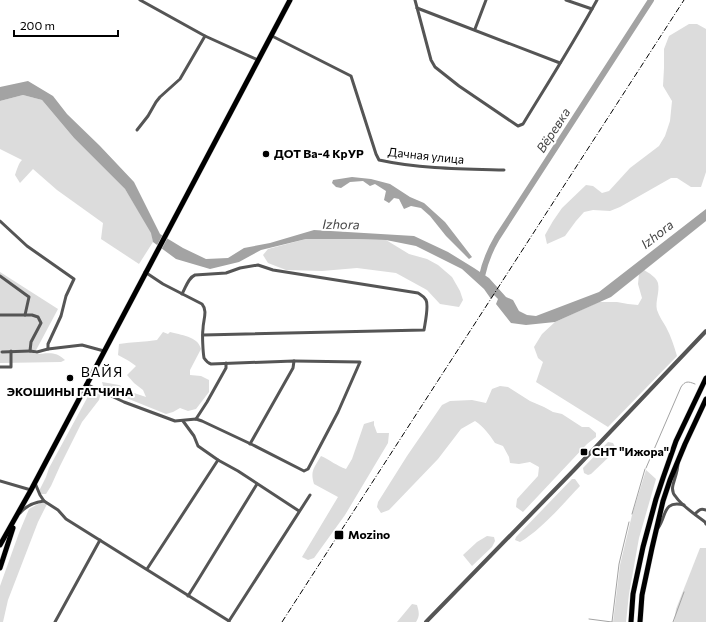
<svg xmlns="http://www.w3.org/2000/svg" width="706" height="622" font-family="Commissioner,sans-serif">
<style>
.green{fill:#dcdcdc}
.water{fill:#a3a3a3}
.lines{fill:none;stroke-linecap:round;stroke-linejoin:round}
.stream{stroke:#a3a3a3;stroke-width:1}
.river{stroke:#a3a3a3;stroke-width:6}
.primary-casing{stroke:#dbdbdb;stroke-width:6}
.trunk-casing{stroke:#dbdbdb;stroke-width:6}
.minor{stroke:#555;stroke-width:3}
.tertiary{stroke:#555;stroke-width:4}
.primary{stroke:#000;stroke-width:5}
.trunk{stroke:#000;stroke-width:5}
.rail{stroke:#000;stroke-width:1;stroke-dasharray:6 2 1 2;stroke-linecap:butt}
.poi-dot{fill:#000;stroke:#fff;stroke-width:1.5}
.labels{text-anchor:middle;stroke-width:4;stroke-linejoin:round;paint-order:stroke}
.poi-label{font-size:12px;font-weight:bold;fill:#000;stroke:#fff;text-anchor:start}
.street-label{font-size:12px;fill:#000;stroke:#fff}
.water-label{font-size:13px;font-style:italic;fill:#444;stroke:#fff}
.quarter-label{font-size:14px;letter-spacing:1px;fill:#000;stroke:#fff}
</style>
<rect width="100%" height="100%" fill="#fff"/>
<g class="green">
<path d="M689,24h8l9,5v143l-5,15h-10l-14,-9h-6l-51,29 -10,4 -17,-1 -9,2 -8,9 -11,15 -18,8 -2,-9 8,-14 9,-13 24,-23 7,1 9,7 7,-2 21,-23 29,-22 6,-10 5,-15 2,-20 -9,-15 1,-18v-19l5,-13z"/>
<path d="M23,95l19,5 32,38 51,51 27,44 1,9 -14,22 -38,-25 2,-16 -46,-33 -24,-21 -13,14 -5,-8c2,-5 3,-11 7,-15l-22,-11v-48z"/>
<path d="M306,239h50l30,1 23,14 18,5 11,6 14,12 8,14 3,9 -4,7 -19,-3 -13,-14 -31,-17 -39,-5 -35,3 -36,-1 -18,-7 -5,-8 5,-6z"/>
<path d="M644,270c5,3 12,7 14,13 2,9 -3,18 -1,27 2,6 6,12 9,17 5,9 8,19 11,29l-69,71 -72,-45 7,-20 -5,-4 -4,-11 8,-13 13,-12 44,-20h18l11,2 10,1 4,-7 -4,-14 1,-10z"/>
<path d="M0,272l58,37 -24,45c13,0 21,-4 31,6l-4,2 -61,1z"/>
<path d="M163,332l5,2 2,-2c10,3 28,4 31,17l-11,21v5l11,1 8,4v12l-13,17 -8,2 -8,-3 -7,4 -7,2 -62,-25 -2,-7 17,3 15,8 12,4 -3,-7 -9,-7 -7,-8 9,-9 -7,-5 -11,-6 1,-11c13,-2 25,-2 38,-4z"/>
<path d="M500,386l8,1 22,14 14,6 9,5 9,2 20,13h7l7,6v4l-9,7 -64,68 -7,-5 1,-8 21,-23 1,-9 -9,-5 -11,2 -9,-1 -1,-6 -6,-11 -8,-3c-6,-9 -11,-16 -20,-22l-14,8 -23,30 -49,51 -8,3 -4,-6 1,-5 29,-46 35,-51 8,-4 22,-1 14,3 6,-14z"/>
<path d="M92,389l9,4 -2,7 -17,22 -22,44 -9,20 -5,8h-5l-2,-3 7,-14 3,-9z"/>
<path d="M374,421v4l3,8h12l-1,10 -43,72 -31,43 -6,2 -6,-3 36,-60 -24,-13c-4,-13 0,-16 7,-28 9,4 16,10 25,13l6,-10 12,-35z"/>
<path d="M608,442l5,1 2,4 -3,7 -21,20 -3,1 -4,-2 -1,-5z"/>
<path d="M646,470l10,9 -17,59 -10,56 -3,28h-13l7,-57 12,-50z"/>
<path d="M572,479h3l5,7c-17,18 -39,44 -60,56l-5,-2 1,-3z"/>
<path d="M43,502l4,2 -9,18 -30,78 -5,22h-3v-36l19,-53 10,-24 9,-5z"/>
<path d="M487,536l7,1 1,4 -3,6 -20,19 -9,-11 14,-13z"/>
<path d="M700,548h6v74h-32l2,-13z"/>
<path d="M412,604l5,1c2,7 3,11 -1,17h-19z"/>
</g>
<g class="water">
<path d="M28,81l25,15 14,18 33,32 34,36 26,52 23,14 23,11 22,-1 16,-10 26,-5 44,-13 100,6 34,16 26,16 15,10 17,19 7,3 6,11 8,4 9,1 63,-24 107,-83v12l-95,76 -56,25 -29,3 -15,-2 -15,-19 2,-5 -4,-4 -3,4 -7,-10 -22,-20 -46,-23 -30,-6 -30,-1h-50l-45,11 -22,12 -29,7 -34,-10 -23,-17 -2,-9 -26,-44 -51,-51 -32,-38 -19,-5 -23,6v-14z"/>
<path d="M352,177l19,2 19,5 20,13 14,6 21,19 27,35 -3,2 -23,-23 -16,-20 -9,-8 -10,-2 -7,3 -5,-10 -5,-1 -5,5 -5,-3 2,-9 -11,-7 -5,2 -7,-5 -13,1 -9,6 -5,-1 -4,-4 1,-3z"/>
</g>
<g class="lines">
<g class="stream">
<path d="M646,468l35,-81c4,-6 7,-6 14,-3"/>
<path d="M632,514l13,-45"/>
<path d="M589,619l23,3"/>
<path d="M612,622l7,-58 10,-42"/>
<path d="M673,622l11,-30"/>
</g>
<path class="river" d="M482,276c3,-14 8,-26 15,-38l154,-238"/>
<defs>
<g id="primary">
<path d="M0,545l31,-55 259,-490"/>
<path d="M0,568l13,-40"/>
</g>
<g id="trunk">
<path d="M631,622l2,-28 10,-47 13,-48 7,-21 13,-37 30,-63"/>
<path d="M640,622l2,-27 10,-47 11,-47 7,-21 15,-36 21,-45"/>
</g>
</defs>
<use href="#primary" class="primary-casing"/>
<use href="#trunk" class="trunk-casing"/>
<g class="minor">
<path d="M140,0l65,36 53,24"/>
<path d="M415,0l16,60 4,7 24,19 59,40 5,-2c25,-41 51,-82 74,-124"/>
<path d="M566,0l26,9"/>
<path d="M417,8l143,55"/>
<path d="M475,29l11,-29"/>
<path d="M272,36l79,40 25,78 3,6c41,9 83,9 125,10"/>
<path d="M137,130l11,-14 8,-14 4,-5 20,-18 25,-43"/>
<path d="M0,221l27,25 47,33 -8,17 -5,20 -13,28v5"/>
<path d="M145,272l18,12 39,20c6,7 1,16 1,25 -1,6 0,23 1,29 2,3 4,5 7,6l83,-3 -1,7 -43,76"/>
<path d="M0,276l29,21 -4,18"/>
<path d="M182,294c4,-7 6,-16 13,-19l31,-2 14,-5 18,-3 15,5 145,23c3,2 6,3 8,7 3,6 -1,23 -2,30l-221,5"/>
<path d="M0,315h32l6,2 3,6 -10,19 -1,9 7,1 11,-3 34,-4 22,6"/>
<path d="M2,352l28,-1"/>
<path d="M0,367h11v-16"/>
<path d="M86,384l38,18 51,19 21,-2 6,2 51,24 51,26 4,-2 30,-57 22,-50 -66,-1"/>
<path d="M196,419l11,-17 19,-34v-5"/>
<path d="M183,421l11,15 4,10 20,14 20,11 61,40"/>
<path d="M678,463c0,8 -3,14 -5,22 -1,4 0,9 3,12 5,8 21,19 29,25l1,2"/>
<path d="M0,481l31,9"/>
<path d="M35,483l5,12 4,6 14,9 8,9 163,102"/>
<path d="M20,513c7,-8 14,-11 24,-12"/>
<path d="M695,514c4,-4 5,-6 11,-4"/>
<path d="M658,528c9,-12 4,-28 26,-23"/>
<path d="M147,569l71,-109"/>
<path d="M188,596l10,-16 59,-96"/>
<path d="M229,621l81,-126"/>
<path d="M55,622l45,-82"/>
</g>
<path class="tertiary" d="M426,622l148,-152 132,-139"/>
<use href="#primary" class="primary"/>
<use href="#trunk" class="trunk"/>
<path class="rail" d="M282,622l402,-622"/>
</g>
<g class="poi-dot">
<circle cx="266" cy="154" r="4"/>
<circle cx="70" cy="378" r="4"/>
<rect x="580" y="448" width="8" height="8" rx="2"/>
<rect x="334" y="530" width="10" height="10" rx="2"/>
</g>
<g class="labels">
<g class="poi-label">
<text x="274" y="158">ДОТ Ва-4 КрУР</text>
<text x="70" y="396" text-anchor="middle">ЭКОШИНЫ ГАТЧИНА</text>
<text x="592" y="456">СНТ "Ижора"</text>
<text x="348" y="539">Mozino</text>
</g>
<g class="street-label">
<text transform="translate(426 156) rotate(6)" y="4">Дачная улица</text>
</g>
<g class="water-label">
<text transform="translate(553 130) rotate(-57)" y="5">Вёревка</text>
<text transform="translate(341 224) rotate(1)" y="5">Izhora</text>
<text transform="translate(657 234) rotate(-38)" y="5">Izhora</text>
</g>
<g class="quarter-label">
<text x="102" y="377">ВАЙЯ</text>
</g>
</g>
<path d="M14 30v6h104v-6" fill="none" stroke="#000000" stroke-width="2"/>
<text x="20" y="30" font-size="12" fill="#000000" stroke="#ffffff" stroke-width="3" paint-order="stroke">200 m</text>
</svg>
